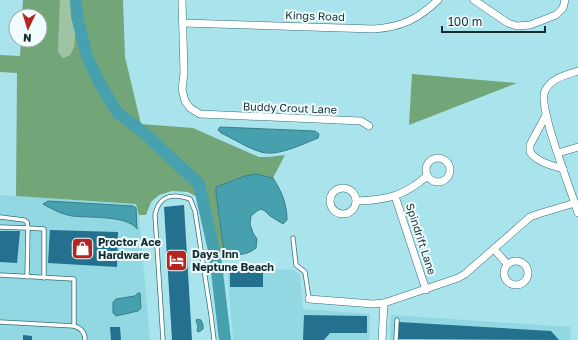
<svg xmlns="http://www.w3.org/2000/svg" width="578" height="340" font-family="'Golos Text',sans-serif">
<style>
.built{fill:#92d8e2}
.green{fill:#9fc3a3}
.forest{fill:#72a679}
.water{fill:#46a0ad;stroke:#387e88}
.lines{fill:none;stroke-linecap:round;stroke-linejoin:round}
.river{stroke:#46a0ad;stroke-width:12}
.building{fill:#24718f}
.service-casing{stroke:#366f77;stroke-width:5}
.minor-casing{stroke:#366f77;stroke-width:8}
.service{stroke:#fff;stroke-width:3.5}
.minor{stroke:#fff;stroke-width:7}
.labels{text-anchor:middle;stroke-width:4;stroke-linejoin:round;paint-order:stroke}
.street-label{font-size:11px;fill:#162e32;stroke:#f0fcfd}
.poi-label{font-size:11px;font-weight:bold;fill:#162e32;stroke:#f0fcfd;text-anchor:start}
</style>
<rect width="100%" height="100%" fill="#a9e4ed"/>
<g class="built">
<path d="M0,195l137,9 2,11 11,125h-150z"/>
<path d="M227,266l67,4 6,5 3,34 67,5 -1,26h-136z"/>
<path d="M391,315l180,12 -1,13h-180z"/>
</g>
<path class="green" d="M60,0h21l-4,13 -3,34 -4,8 -8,3 -4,-6z"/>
<g class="forest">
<path d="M23,0h37l-2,52 5,6 7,-3 4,-8 3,-34 4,-13h42l2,57 16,67 52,4 66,29h9l17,-2 -12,23 -17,-4 -11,2 -29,11v7l9,63 -13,-1 -13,-58 -11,-6 -16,-1 -13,4 -8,7 -5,13h-7l-3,-11 -120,-8 1,-123 -17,-1v-17l20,1 1,-16h19v-24h-18z"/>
<path d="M412,74l105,9 -108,42z"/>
</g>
<g class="water">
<path d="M220,127l95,4 4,3 -1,4c-15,6 -41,19 -57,14 -14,-4 -27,-13 -40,-19l-3,-3z"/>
<path d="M256,174l17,4c9,14 14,26 14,42l-4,4 -13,-8 -5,-5 -4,-2 -4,2 -6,5 -1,8 3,9 4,6 -1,9c-10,8 -20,8 -32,3l-8,-57v-7l29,-11z"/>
<path d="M48,201l85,5 3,2 1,21c-9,-14 -50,-11 -65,-13 -11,-2 -20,-7 -29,-12z"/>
<path d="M138,293h2l1,15 -3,3 -22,5 -3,-3v-11l3,-3 19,-3z"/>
<path d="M197,319l4,1 2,5v4l-4,3 -2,-1 1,-5 -2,-5z"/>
</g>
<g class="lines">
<path class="river" d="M76,0l1,16 10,40 12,26 18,30 26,20 56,52 16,71 10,85"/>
</g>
<g class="building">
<path d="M184,205l8,135h-20l-8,-133z"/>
<path d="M50,230l68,2 -1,35 -69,-4z"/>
<path d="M0,231h20l-3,32 -17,-1z"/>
<rect x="230" y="271" width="33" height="16"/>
<path d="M304,315l63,1v17h-37l-6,7h-21z"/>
<path d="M399,322l152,9 8,9 -162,-1z"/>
<path d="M110,327h10l1,13h-10z"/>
<path d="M23,335l9,1v4h-9z"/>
</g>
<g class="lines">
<defs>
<g id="service">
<path d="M0,217l24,3 3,2 1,6 16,1v49"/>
<path d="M0,227l28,1 -1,49"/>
<path d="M293,238l3,27 9,7 4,27"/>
<path d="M0,275l74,4v47"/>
<path d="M0,322l74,4c7,2 11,6 11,14"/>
<path d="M163,340l-8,-125c1,-4 2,-9 5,-12 7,-10 20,-7 30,-4l5,12 16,104 3,25"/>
<path d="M396,340l1,-20"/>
</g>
<g id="minor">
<path d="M182,0l2,73 -2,16 3,12 5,7 10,6 161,7 8,5"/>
<path d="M474,0l34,23 9,3 13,-1 26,-10 7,-7 2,-8"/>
<path d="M183,23l191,6c28,-2 44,-10 64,-29"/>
<path d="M578,71c-12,4 -27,7 -33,20 -8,15 27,101 33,122"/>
<path d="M546,115l-16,30v7c7,10 21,13 33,17"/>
<path d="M558,153l20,-6"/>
<circle cx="438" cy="170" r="12"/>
<circle cx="343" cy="201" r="13"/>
<path d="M395,196l31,94"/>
<path d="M357,201c30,-1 47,-5 70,-25"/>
<path d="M494,249l13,15"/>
<circle cx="516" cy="273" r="12"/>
<path d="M309,299l64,5 11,-1 74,-25 7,-4 65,-57 8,-3 37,-11"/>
<path d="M382,340l2,-37"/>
</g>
</defs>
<use href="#service" class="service-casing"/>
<use href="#minor" class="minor-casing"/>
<use href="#service" class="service"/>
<use href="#minor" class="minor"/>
</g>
<defs>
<symbol id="shop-square" viewBox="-11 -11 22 22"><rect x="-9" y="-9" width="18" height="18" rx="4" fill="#b52620" stroke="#f0fcfd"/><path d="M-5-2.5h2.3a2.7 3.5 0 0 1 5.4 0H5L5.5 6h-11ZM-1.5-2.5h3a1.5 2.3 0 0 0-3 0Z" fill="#fff"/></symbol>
<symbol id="hotel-square" viewBox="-11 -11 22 22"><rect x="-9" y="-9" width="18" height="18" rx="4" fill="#b52620" stroke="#f0fcfd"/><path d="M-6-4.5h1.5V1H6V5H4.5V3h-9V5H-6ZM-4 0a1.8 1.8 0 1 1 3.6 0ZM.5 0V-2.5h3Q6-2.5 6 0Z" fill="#fff"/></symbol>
</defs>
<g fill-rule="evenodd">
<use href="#shop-square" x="70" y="236" width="25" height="25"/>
<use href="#hotel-square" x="164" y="248" width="25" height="25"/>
</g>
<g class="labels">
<g class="street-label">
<text transform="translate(315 16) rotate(2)" y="4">Kings Road</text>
<text transform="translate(290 108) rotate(2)" y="4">Buddy Crout Lane</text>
<text transform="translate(421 239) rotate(72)" y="4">Spindrift Lane</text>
</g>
<g class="poi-label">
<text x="98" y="246">Proctor Ace<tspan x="98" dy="13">Hardware</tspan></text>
<text x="192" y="258">Days Inn<tspan x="192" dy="13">Neptune Beach</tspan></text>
</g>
</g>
<g transform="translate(28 28) rotate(184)"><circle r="19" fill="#f0fcfd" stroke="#99aaac"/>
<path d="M0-3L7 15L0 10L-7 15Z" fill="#b52620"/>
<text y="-6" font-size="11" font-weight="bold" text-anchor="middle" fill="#162e32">N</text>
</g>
<path d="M442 26v6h103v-6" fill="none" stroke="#162e32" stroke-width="2"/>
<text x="448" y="26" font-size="12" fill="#162e32" stroke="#f0fcfd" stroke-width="3" paint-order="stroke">100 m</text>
</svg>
